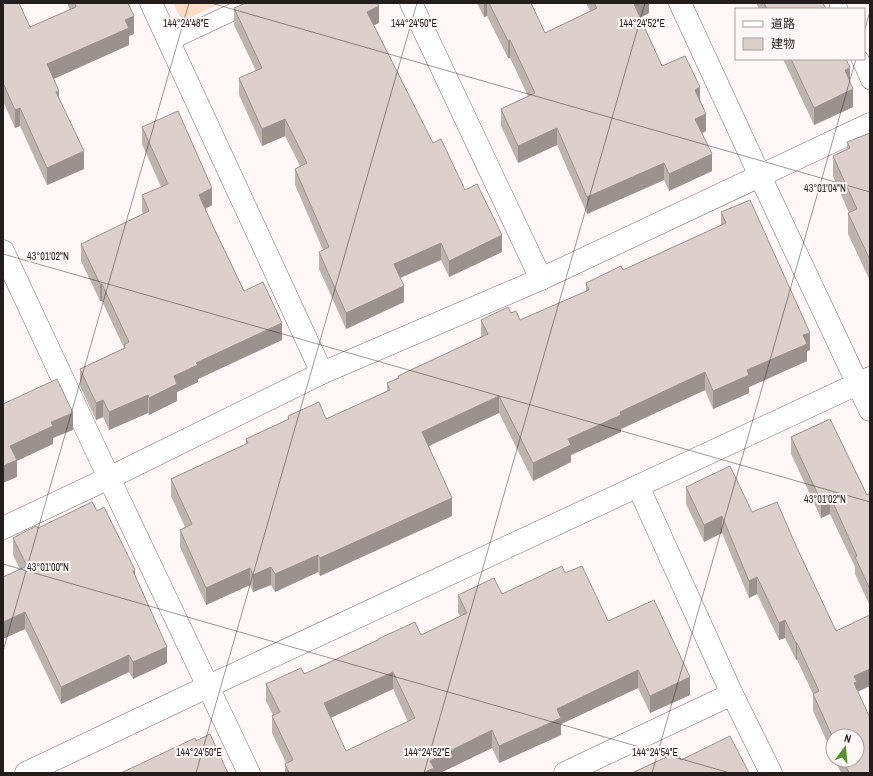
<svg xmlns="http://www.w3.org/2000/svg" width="873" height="776" font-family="'Archivo Narrow','Noto Sans JP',sans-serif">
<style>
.green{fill:#fadcc4}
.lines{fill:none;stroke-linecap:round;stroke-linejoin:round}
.lane-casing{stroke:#796c6e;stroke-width:18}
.street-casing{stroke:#796c6e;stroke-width:23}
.lane{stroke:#fff;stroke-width:17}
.street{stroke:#fff;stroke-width:22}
.wall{fill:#beb3af;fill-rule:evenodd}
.shaded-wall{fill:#9b928f}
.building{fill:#ddd0cc;stroke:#9b928f;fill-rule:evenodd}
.ticks{fill:none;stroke:#231d1e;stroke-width:1;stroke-opacity:0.45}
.ticks-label{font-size:10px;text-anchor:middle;fill:#231d1e;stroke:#fff6f7;stroke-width:4;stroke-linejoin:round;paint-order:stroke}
</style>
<rect width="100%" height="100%" fill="#fff6f7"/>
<path class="green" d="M173,3h48l-39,18z"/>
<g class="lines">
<defs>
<g id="lane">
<path d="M838,6l1,3"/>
<path d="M169,42l83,-39"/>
<path d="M860,59l10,22"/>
</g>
<g id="street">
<path d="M151,3l171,370"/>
<path d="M411,3l130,276"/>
<path d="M680,3l80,173 110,234"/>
<path d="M3,251l106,227 140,295"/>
<path d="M638,486l94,208 39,79"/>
<path d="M3,528l106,-50 213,-105 219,-94 329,-155"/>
<path d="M26,773l183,-87 661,-308"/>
<path d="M565,773l167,-79"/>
</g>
</defs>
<use href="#lane" class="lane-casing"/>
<use href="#street" class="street-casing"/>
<use href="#lane" class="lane"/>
<use href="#street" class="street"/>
</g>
<g class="wall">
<path d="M3,3l27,24 40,-17 -3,-7h61l6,31 -5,2v9l-76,34 6,18 25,72 -37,16 -27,-59 -5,2 -12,-27z"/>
<path d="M477,3h54l14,30 45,-22 -4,-8h63v10l-9,4 22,49 38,34 6,31 -4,2 10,38 -43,20 -5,-11 -77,34 -30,-69 -39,18 -17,-37v-17l27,-13 -18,-38h-2l-21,-42 -3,1z"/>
<path d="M756,3h67l3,6h-67z"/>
<path d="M234,8l145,15 -5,2 59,118 32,47 37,62 -53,25 -8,-17 -40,18 3,24 -58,27 -27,-60v-17l4,-2 -28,-65v-16l5,-3 -15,-30 -23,10 -23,-51v-17l17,-7 -22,-46z"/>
<path d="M783,59h63l4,24 3,24 -39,18z"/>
<path d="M142,127l70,78 -7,4 39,82 38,49 -84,39v3l-21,10v9l-28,14 -1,-2 -39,17 -6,-13 -7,3 -16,-34v-17l44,-21 -22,-47h-2l-19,-40v-17l62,-30 -1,-2v-17l19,-8 -19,-43z"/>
<path d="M870,133v148l-22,-47v-21h1l-16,-37v-20l14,-7v-7z"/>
<path d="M721,212l89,138 -3,1v10l-58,26v6l-36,16 -8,-19 -84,39v3l-50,23v7l-38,19 -34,-68 -70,33 23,70 -132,60 -2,-4 -43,20 -4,-7 -18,7 -3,-7 -44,20 -26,-58v-17l5,-3 -14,-31v-17l75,-35v-5l42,-20v-3l38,3 61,-28v-8l11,-5v-2l83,-39v-17l30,-7 9,7 66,-29v-8l37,-13 98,-45z"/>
<path d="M791,437l76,58 3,-2v113l-15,-32v-7l-25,-53 -9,4 -30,-64z"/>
<path d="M686,487l66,25 45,36 39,83 21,61 13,81h-29l-6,-13h22l-24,-24v19l-20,-44v-17l-16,-34h-1l-11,-22 -6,2 -22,-46 -8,4 -27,-65 -18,9 -18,-38z"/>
<path d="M97,511l38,66 32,86 -34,16 -4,-7 -68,32 -36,-75 -5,-60 -7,-14v-17l25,-10z"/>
<path d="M565,573l43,48 82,74 -40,18 -12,-25 -77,36v11l-62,28 -7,-15 -52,25h-155v-9l1,-1 -14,-30v-17l1,-1 -7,-14v-17l38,-10 74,-34v-1l43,-4 39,-19 -2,-3v-18l44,-1zM393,689l15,33 -62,29 -16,-33z"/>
</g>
<g class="shaded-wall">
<path d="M484,3h3v13l-3,1z"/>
<path d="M635,3h14v10l-15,8v-17z"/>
<path d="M379,6v17l-12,5v-16z"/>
<path d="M134,16v18l-5,2v9l-82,37v-18l78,-44z"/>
<path d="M510,40v18h-2v-17z"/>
<path d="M850,68v18l-5,-16z"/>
<path d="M700,87v17l-5,-14z"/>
<path d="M853,89v18l-39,18v-17z"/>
<path d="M59,91v17l-3,-16z"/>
<path d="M20,108v18l-5,2v-18z"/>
<path d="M706,114v17l-11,5v-17z"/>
<path d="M285,119v17l-23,10v-17z"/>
<path d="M557,128v17l-39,18v-17z"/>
<path d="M84,151v18l-37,16v-17z"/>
<path d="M712,154v17l-43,20v-17z"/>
<path d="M664,163v17l-77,34v-17z"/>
<path d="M212,188v17l-13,7v-17z"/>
<path d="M502,235v17l-53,25v-16z"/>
<path d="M441,243v17l-47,20v-16z"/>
<rect x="100" y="284" width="2" height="17"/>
<path d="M404,286v16l-58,27v-16z"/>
<path d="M282,323v17l-84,39v3l-21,10v9l-28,14v-17l25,-22 22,-13z"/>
<path d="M810,333v17l-3,1v10l-58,26v6l-36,16v-18l90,-56z"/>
<path d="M705,372v18l-84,39v3l-50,23v7l-38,19v-18l35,-24 52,-27z"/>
<path d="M148,395v18l-39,17v-18z"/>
<path d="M499,396v17l-77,36v-17z"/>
<path d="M103,400v17l-7,3v-17z"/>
<path d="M73,413v17l-20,8v6l-36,17v16l-14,6v-17l7,-20 41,-24z"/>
<path d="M830,496v18l-9,4v-17z"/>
<path d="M452,498v18l-132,60v-18z"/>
<path d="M722,516v17l-18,9v-17z"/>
<path d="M318,555v17l-43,20v-18z"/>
<path d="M271,567v18l-18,7v-17z"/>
<path d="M250,568v17l-44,20v-17z"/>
<path d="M135,570v17l-2,-16z"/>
<path d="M757,577v17l-8,4v-17z"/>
<path d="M25,612v17l-22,10v-17z"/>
<path d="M785,620v18l-6,2v-17z"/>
<rect x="796" y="643" width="1" height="17"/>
<path d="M167,647v16l-34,16v-17z"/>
<path d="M129,655v17l-68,32v-17z"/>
<path d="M870,669v17l-13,6 -3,-9v-7z"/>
<path d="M638,670v18l-77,36v11l-62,28v-17l58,-37z"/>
<path d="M393,672v17l-69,32v-18z"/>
<path d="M690,677v18l-40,18v-17z"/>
<path d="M492,730v18l-52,25h-17l7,-12z"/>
</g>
<g class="building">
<path d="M3,3h16l11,24 46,-20 -1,-4h53l6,13 -9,4 4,8 -82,36 12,27 -3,1 28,59 -37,17 -27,-60 -5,2 -12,-27z"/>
<path d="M246,3h131l2,3 -12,6 66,131 8,-4 24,51 12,-6 25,51 -53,26 -8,-18 -47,21 10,22 -58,27 -27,-61 10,-5 -34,-78 12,-6 -22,-44 -23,10 -23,-51 23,-10 -28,-60z"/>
<path d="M489,3h42l14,30 52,-25 -3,-5h41l-1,1 28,62 23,-10 15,31 -5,3 11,24 -11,5 17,35 -43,20 -5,-11 -77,34 -30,-69 -39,18 -17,-37 34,-16 -25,-53 -2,1z"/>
<path d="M764,3h59l3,6h-59z"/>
<path d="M791,59h55l4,9 -5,2 8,19 -39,19z"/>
<path d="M178,111l34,77 -13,7 12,27 33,69 19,-9 19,41 -86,40 2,2 -24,11 3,8 -28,14 -1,-3 -39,17 -6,-12 -7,3 -16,-34 45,-21 -1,-3 5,-3 -27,-58h-2l-19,-40 68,-33 -7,-16 26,-11 -26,-57z"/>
<path d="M870,133v127l-22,-47 9,-4 -24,-53 17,-8 -3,-6z"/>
<path d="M750,200l60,133 -7,2 4,9 -60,26 2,5 -36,16 -8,-19 -85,40 1,3 -53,24 3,6 -38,18 -34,-67 -77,36 30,66 -132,60 -2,-3 -43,19 -4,-7 -18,8 -3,-7 -44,20 -26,-58 12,-6 -21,-45 77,-36 -2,-4 43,-20 -1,-3 31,-14 7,17 64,-29 -3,-7 12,-5 -1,-2 90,-42 -7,-14 27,-13 3,6 5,-2 4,9 69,-30 -3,-7 35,-17 2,4 103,-47 -5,-11z"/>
<path d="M57,379l16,34 -22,9 2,4 -43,20 7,14 -14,6v-62z"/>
<path d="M830,419l37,76 3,-2v96l-15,-32 2,-1 -27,-60 -9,5 -30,-64z"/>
<path d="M730,466l22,46 25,-10 20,46 39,83 34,-16v54l-16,7 3,6 -3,1 16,35v55h-21l-6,-13h14v-24h-24v2l-20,-44 6,-3 -22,-48h-1l-11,-23 -6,3 -22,-46 -8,4 -27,-65 -18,9 -18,-38z"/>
<path d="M92,502l5,9 7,-4 31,63 -2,1 34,76 -34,15 -4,-7 -68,32 -36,-75 -22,10v-45l24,-11 -14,-28 23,-12 2,2z"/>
<path d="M562,566l3,7 17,-7 26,55 46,-21 36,77 -40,19 -12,-26 -81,39 4,9 -62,28 -7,-16 -62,31 4,7 -11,5h-134l-4,-9 8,-4 -21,-44 8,-4 -14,-28 35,-16 3,6 74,-34v-1l37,-17 6,13 46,-22 -9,-18 36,-17 8,16zM393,672l22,46 -69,33 -22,-48z"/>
<path d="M210,734l18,39h-107l74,-35 1,3z"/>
<path d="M730,736l19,37h-117l45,-21 4,8z"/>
</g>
<path class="ticks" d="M211,3l659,189M864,32l6,-21M3,254l867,248M3,564l727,209M3,651l186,-648M196,773l221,-770M424,773l221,-770M652,773l204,-714"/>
<g class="ticks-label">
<text x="186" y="27">144°24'48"E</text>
<text x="414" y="27">144°24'50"E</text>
<text x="642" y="27">144°24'52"E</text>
<text x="825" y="192">43°01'04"N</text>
<text x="48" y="260">43°01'02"N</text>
<text x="825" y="503">43°01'02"N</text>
<text x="48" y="571">43°01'00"N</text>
<text x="199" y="756">144°24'50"E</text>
<text x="427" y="756">144°24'52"E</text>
<text x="655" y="756">144°24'54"E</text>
</g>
<rect width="873" height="776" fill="none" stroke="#231d1e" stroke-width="8"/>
<rect x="735" y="8" width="130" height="52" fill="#fff6f7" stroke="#a79fa0"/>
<rect x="743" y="21" width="20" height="6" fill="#ffffff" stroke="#a79fa0"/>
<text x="771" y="28" font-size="12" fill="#231d1e">道路</text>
<rect x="743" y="38" width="20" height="12" fill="#ddd0cc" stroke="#a79fa0"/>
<text x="771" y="48" font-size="12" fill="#231d1e">建物</text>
<g transform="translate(845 748) rotate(16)"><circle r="19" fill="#fff6f7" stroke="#a79fa0"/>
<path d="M0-3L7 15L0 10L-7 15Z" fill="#559232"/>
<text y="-6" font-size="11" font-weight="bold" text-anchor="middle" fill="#231d1e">N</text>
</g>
</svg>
